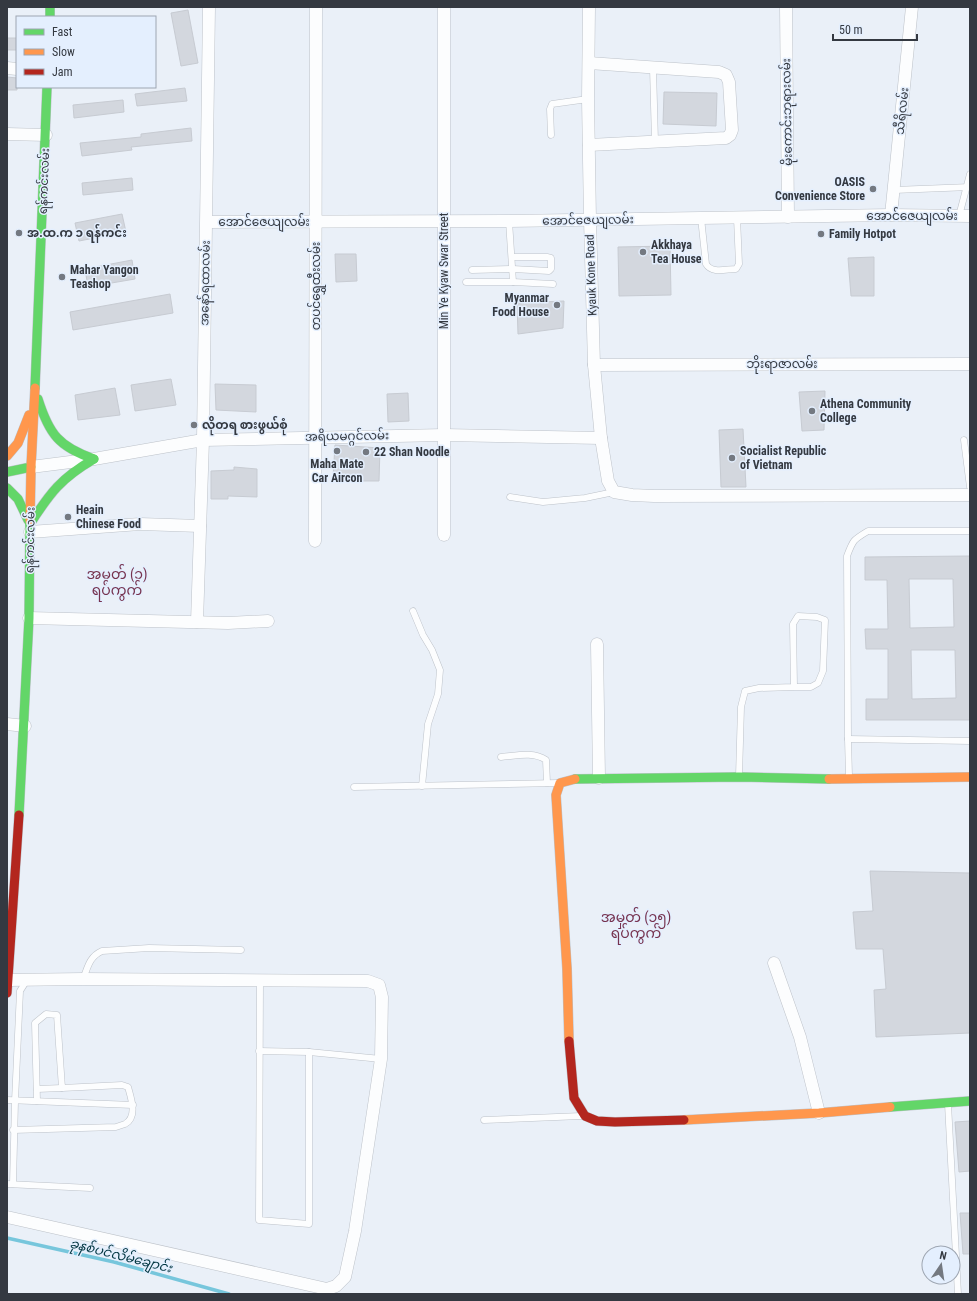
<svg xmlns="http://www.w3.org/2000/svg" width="977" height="1301" font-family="'Roboto Condensed','Noto Sans Myanmar',sans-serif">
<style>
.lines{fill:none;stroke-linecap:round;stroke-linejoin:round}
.stream{stroke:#77c6dc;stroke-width:3.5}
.building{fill:#d3d7de;stroke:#c7cbd2;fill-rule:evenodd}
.lane-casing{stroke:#bdc2c9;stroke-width:7}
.street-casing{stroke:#bdc2c9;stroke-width:13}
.fast-casing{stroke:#bdc2c9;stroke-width:10}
.slow-casing{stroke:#bdc2c9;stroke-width:10}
.jam-casing{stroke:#bdc2c9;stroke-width:10}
.lane{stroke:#fcfdfe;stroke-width:6}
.street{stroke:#fcfdfe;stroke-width:12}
.fast{stroke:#63d668;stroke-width:9}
.slow{stroke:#ff974d;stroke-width:9}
.jam{stroke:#b3261e;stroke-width:9}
.poi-dot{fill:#747981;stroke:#e4effe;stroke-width:1.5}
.labels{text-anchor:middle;stroke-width:3;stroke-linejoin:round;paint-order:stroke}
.street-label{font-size:12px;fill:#343941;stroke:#e4effe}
.poi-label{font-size:12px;font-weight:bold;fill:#343941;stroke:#e4effe;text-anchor:start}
.water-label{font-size:13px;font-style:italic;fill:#003540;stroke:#e4effe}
.quarter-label{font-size:14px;fill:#76324e;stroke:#e4effe}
</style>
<rect width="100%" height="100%" fill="#eaf0f8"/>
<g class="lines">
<path class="stream" d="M7,1238l107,24 115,32"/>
</g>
<g class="building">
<path d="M188,10l10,53 -17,3 -10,-53z"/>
<rect x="7" y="38" width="10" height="12"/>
<path d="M7,77l10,1v12h-10z"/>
<path d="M185,88l2,13 -50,5 -2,-12z"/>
<path d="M664,92l53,1 -1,33 -53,-2z"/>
<path d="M123,100l1,12 -50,6 -1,-13z"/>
<path d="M191,128l1,13 -61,6 1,3 -50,6 -2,-13 61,-6v-3z"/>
<path d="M132,178l1,12 -50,5 -1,-12z"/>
<path d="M122,214l4,18 -47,9 -4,-18z"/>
<path d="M670,246l1,49 -52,1 -1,-49z"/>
<path d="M335,254h21l1,27 -21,1z"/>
<path d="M874,257v39h-23l-3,-38z"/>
<path d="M132,260l3,19 -47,8 -3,-18z"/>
<path d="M170,294l3,19 -100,17 -3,-18z"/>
<path d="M564,301l-1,27 -45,6 -1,-31z"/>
<path d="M171,379l5,26 -41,6 -4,-26z"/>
<path d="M215,384l41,1v27l-40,-2z"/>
<path d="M115,388l5,27 -42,5 -3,-25z"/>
<path d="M825,391l-1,39 -22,1 -3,-39z"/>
<path d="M408,393l1,28 -21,1 -1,-28z"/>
<path d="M743,429l3,58h-25l-2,-57z"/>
<path d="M335,445l45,3 -1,33h-20v-2l-26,-1z"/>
<path d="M234,467l23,2v28l-29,-1v3h-17v-28l23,-1z"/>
<path d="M970,556v164h-104v-21h22v-50h-22l-1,-20h23l-1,-49h-22v-23zM909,579h44l1,48 -44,1zM911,650h44l1,48 -44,1z"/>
<path d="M870,871l100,2v160l-94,4 -2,-47 12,-1 -3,-40h-27l-3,-37 20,-1z"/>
<path d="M970,1121v50l-11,1 -4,-50z"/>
<path d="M960,1213h10v41h-7z"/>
</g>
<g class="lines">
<defs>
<g id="lane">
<path d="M653,68l2,74"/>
<path d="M551,135l-1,-26 2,-5 36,-5"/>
<path d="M894,190l76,-3"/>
<path d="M959,216l11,-42"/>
<path d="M701,218l5,46c6,10 20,5 30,5l3,-5 -2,-46"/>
<path d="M472,270l41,-1 36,2 2,-2v-11l-4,-1h-35"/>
<path d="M466,282h47l-4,-61"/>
<path d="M513,282l40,2"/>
<path d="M964,440l6,47"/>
<path d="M510,497l33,5 42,-4 29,-6"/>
<path d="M413,611l10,24 9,15 8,20 -2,24 -10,30 -6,62"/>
<path d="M848,739l122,2"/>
<path d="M501,757c14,-1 32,-6 45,3l1,23"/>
<path d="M739,776l2,-69 4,-16 14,-3 35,-1 -1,-63 5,-8 19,1 8,3 -2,51 -5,12 -7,4h-17"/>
<path d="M849,776l-1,-37 -1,-183c6,-16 6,-16 21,-25h102"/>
<path d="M354,787l205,-4"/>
<path d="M83,979c5,-12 6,-22 19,-28l47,-3 92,2"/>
<path d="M260,980l-1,240 50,4v-172"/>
<path d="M259,1051l50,1 72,7"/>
<path d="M37,1089l25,-1"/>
<path d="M7,1100l126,5"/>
<path d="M948,1104l10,190"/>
<path d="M484,1120l97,-4"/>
<path d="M13,1130l103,-3c3,-1 6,-2 9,-3 13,-7 6,-26 3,-37l-6,-2 -60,3 -5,-73 -11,-1 -11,9 2,78"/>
<path d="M7,1184l83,4"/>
<path d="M13,1184l2,-83 5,-110 7,-11"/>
</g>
<g id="street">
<path d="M444,7v528"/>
<path d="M589,7l-1,92 2,121 4,145 7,73 7,43 6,11 18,3 22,1 316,-1"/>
<path d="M786,7l2,210"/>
<path d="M589,63l130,9 7,3 3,7 3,48 -2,5 -4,3 -137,7"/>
<path d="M7,68l10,1"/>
<path d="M7,134l39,1"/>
<path d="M891,215l21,-208"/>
<path d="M207,222l302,-1 382,-6 79,1"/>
<path d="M594,365l376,-1"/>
<path d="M31,467l63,-8 109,-19 241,-5 157,3"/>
<path d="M30,532l110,-8 60,2"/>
<path d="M315,541l1,-534"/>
<path d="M29,618l199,5 40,-2"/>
<path d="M197,622l6,-182 6,-433"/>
<path d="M597,644l2,134"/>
<path d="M7,724l18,2"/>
<path d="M774,963l26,74 19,76"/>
<path d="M7,1217l320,72 9,-3 9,-9 10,-46 26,-172 1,-62 -3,-12 -11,-4 -285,-2 -75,1"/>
</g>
<g id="fast">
<path d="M50,7v10"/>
<path d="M35,388l12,-301"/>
<path d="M38,399c11,35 21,48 56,60"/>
<path d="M7,472l24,-5"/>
<path d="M7,488l11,11 10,21"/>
<path d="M30,524c20,-31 31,-46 64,-65"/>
<path d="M575,779l164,-2 90,2"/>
<path d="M19,815l10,-197 1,-97"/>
<path d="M890,1107l80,-6"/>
</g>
<g id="slow">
<path d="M7,456l11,-13 11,-28"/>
<path d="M30,521l1,-54 4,-79"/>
<path d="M829,779l141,-2"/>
<path d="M569,1041l-2,-72 -11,-174 4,-12 15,-4"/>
<path d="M684,1120l135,-7 71,-6"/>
</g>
<g id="jam">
<path d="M7,993l12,-178"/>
<path d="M569,1041l5,57 11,18 12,5 18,1 69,-2"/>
</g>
</defs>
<use href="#lane" class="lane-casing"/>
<use href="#street" class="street-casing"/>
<use href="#fast" class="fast-casing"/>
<use href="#slow" class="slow-casing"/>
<use href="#jam" class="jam-casing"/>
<use href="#lane" class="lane"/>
<use href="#street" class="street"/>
<use href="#fast" class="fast"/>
<use href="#slow" class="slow"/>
<use href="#jam" class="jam"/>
</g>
<g class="poi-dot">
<circle cx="873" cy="189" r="4"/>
<circle cx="19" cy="233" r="4"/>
<circle cx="821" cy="234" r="4"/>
<circle cx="643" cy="252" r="4"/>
<circle cx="62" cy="277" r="4"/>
<circle cx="557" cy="305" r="4"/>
<circle cx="812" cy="411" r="4"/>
<circle cx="194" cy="425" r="4"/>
<circle cx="337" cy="451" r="4"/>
<circle cx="366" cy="452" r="4"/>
<circle cx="732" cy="458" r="4"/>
<circle cx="68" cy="517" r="4"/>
</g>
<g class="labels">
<g class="street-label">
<text transform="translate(902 111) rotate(-84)" y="4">သီရိလမ်း</text>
<text transform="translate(787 112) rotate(-91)" y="4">မိုးကောင်းဘုရားလမ်း</text>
<text transform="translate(44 181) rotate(-88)" y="4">ရန်ကင်းလမ်း</text>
<text x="912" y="220">အောင်ဇေယျလမ်း</text>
<text transform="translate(588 220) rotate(-1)" y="4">အောင်ဇေယျလမ်း</text>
<text x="264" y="226">အောင်ဇေယျလမ်း</text>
<text transform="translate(444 271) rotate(-90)" y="4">Min Ye Kyaw Swar Street</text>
<text transform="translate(591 275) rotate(-92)" y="4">Kyauk Kone Road</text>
<text transform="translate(205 283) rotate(-89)" y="4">အနော်ရထာလမ်း</text>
<text transform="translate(316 286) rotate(-90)" y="4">တပင်ရွှေထီးလမ်း</text>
<text x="782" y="368">ဘိုးရာဇာလမ်း</text>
<text transform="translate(347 436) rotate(-1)" y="4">အရိယမဂ္ဂင်လမ်း</text>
<text transform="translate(30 540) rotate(-89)" y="4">ရန်ကင်းလမ်း</text>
</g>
<g class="poi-label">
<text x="865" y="186" text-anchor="end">OASIS<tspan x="865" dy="14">Convenience Store</tspan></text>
<text x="27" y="237">အ.ထ.က ၁ ရန်ကင်း</text>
<text x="829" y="238">Family Hotpot</text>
<text x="651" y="249">Akkhaya<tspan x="651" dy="14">Tea House</tspan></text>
<text x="70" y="274">Mahar Yangon<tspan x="70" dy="14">Teashop</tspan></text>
<text x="549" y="302" text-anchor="end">Myanmar<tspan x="549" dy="14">Food House</tspan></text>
<text x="820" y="408">Athena Community<tspan x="820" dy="14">College</tspan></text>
<text x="202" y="429">လိုတရ စားဖွယ်စုံ</text>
<text x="740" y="455">Socialist Republic<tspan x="740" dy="14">of Vietnam</tspan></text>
<text x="374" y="456">22 Shan Noodle</text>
<text x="337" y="468" text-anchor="middle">Maha Mate<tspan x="337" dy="14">Car Aircon</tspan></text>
<text x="76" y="514">Heain<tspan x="76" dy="14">Chinese Food</tspan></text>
</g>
<g class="water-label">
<text transform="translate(121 1255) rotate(14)" y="5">ခုနစ်ပင်လိမ်ချောင်း</text>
</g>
<g class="quarter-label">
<text x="117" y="579">အမှတ် (၁)<tspan x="117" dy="16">ရပ်ကွက်</tspan></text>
<text x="636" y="922">အမှတ် (၁၅)<tspan x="636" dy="16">ရပ်ကွက်</tspan></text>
</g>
</g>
<rect width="977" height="1301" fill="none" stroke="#343941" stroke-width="16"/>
<rect x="16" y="16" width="140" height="72" fill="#e4effe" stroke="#9ea6b2"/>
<rect x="24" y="29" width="20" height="6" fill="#63d668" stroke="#9ea6b2"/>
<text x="52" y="36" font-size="12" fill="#343941">Fast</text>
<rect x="24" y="49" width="20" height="6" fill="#ff974d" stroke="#9ea6b2"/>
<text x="52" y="56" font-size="12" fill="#343941">Slow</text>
<rect x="24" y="69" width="20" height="6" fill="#b3261e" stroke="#9ea6b2"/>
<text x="52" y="76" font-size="12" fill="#343941">Jam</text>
<g transform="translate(941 1265) rotate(13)"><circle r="19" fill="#e4effe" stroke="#9ea6b2"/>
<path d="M0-3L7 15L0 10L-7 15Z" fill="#747981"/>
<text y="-6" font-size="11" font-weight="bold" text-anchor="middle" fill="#343941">N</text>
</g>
<path d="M833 34v6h84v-6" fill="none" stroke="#343941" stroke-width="2"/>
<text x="839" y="34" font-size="12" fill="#343941" stroke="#e4effe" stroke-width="3" paint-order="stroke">50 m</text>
</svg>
